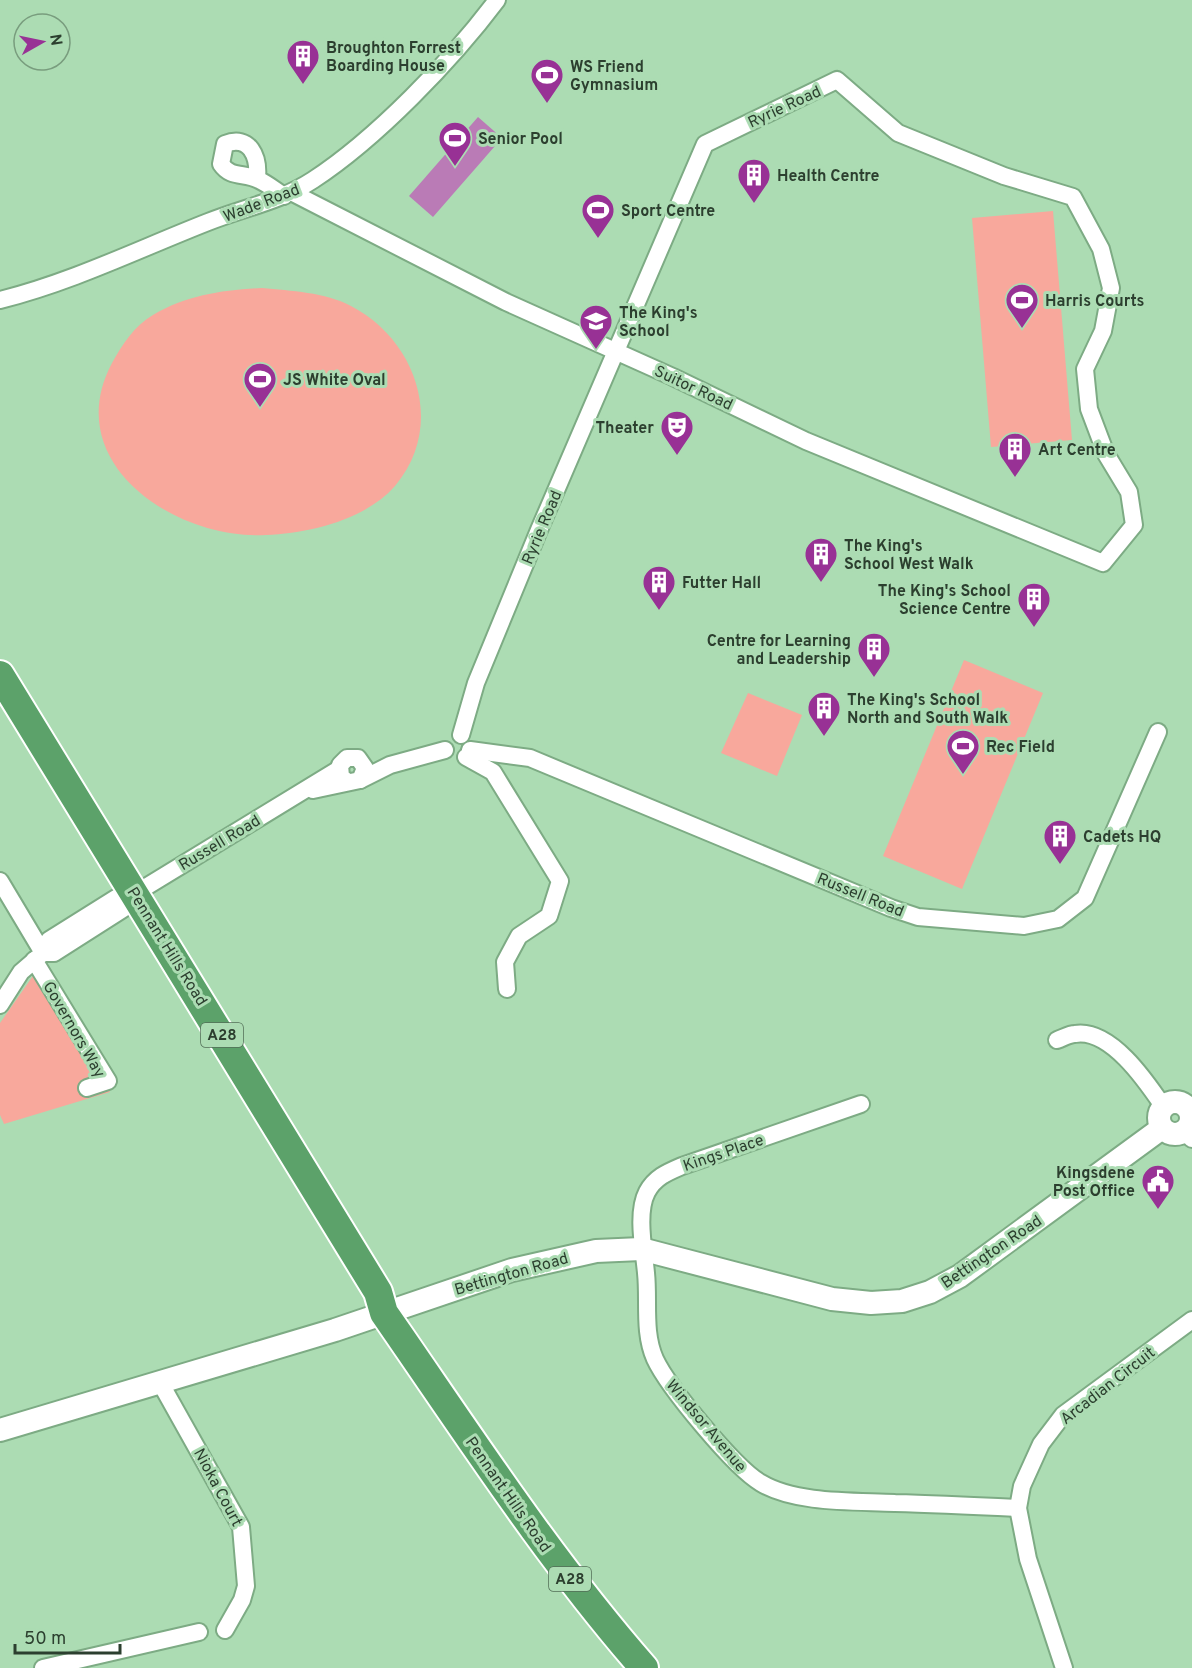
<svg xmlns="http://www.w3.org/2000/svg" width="1192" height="1668" font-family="Overpass,sans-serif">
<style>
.green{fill:#f8a89c}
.water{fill:#ba7bb6}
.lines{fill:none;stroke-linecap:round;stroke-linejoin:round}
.street-casing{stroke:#7dab84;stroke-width:20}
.secondary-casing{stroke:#7dab84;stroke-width:26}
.highway-casing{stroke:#fff;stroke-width:32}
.street{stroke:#fff;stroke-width:16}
.secondary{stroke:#fff;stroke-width:22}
.highway{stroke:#5ca26a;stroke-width:28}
.labels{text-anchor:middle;stroke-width:6;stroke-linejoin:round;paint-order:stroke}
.shield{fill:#acdcb3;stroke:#526e57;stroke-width:1.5}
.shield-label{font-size:15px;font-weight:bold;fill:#2c3f2f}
.poi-label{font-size:16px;font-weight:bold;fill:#2c3f2f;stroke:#acdcb3;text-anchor:start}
.street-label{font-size:16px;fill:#2c3f2f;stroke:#acdcb3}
</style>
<rect width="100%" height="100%" fill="#acdcb3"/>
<g class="green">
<path d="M1053,211l19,229 -81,7 -19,-229z"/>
<path d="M262,288c29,3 63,4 89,18 66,34 95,120 44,180 -30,34 -85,47 -129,49 -91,5 -207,-72 -154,-172 10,-18 23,-38 41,-48 34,-20 70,-25 109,-27z"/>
<path d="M964,660l79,33 -81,196 -79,-33z"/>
<path d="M748,693l54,22 -25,61 -56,-23z"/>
<path d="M35,973l75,119 -106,32 -4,-9v-92z"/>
</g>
<path class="water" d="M478,117l24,21 -69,79 -24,-21z"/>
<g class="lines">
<defs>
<g id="street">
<path d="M257,178c2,-21 -7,-44 -32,-34l-4,20c10,15 24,8 38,16 9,4 17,11 25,16"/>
<path d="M293,193l213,109 167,75 133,64 297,122 31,-38 -5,-33 -23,-38 -17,-45 -4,-40 18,-38 8,-43 -10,-39 -28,-52 -69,-21 -106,-43 -61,-53 -132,64 -166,386 -63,153 -15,52"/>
<path d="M0,300c72,-18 139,-51 208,-78 35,-14 73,-21 105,-42 63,-41 139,-120 184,-180"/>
<path d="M470,750l60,8 361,150 27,9 106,9 34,-7 27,-21 73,-166"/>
<path d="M466,757l27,15 67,109 -11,35 -30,20 -14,26 2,27"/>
<path d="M360,780l30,-15 55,-15"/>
<path d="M313,790l47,-10 5,-12 -7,-10h-11l-7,7 1,12 7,5"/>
<path d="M0,881l43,72"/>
<path d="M43,953h11l69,-44 13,-16"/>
<path d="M34,960l74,121 -21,7"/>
<path d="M0,1005l21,-33 22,-19 6,-13 67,-42 20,-5 203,-124"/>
<path d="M1057,1040c6,-2 12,-6 18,-6 35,-6 71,47 88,72"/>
<path d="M861,1104l-179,62c-14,6 -27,11 -35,26 -11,21 -3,58 -1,81 3,28 -3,59 9,86 13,28 80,109 106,124 35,21 94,18 134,20 41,1 82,3 123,5"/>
<path d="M1184,1131l8,8"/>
<path d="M161,1384l80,143 5,59 -4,14 -17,30"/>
<path d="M43,1668l156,-36"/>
<path d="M1064,1668l-36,-109 -10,-51 4,-22 19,-42 22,-29 129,-95"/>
</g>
<g id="secondary">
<circle cx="1175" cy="1118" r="16"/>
<path d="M0,1430l335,-100 177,-60 84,-19 45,-2 191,50 39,4 31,-2 28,-9 30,-16 202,-148"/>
</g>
<path id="highway" d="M0,675l378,617 6,21c84,121 163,244 260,355"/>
</defs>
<use href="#street" class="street-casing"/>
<use href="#secondary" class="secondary-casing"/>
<use href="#highway" class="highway-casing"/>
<use href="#street" class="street"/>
<use href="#secondary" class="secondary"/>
<use href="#highway" class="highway"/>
</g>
<defs>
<symbol id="building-pin" viewBox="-11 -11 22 30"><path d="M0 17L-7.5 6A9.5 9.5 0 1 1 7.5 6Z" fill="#983195" stroke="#acdcb3"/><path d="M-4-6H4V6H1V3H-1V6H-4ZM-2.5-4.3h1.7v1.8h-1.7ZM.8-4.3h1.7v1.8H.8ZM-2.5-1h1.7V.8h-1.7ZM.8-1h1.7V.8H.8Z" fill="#fff"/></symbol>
<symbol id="stadium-pin" viewBox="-11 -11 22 30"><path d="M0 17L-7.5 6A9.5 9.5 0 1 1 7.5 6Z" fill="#983195" stroke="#acdcb3"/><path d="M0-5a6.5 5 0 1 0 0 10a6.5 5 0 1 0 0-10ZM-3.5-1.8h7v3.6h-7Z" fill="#fff"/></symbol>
<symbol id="school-pin" viewBox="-11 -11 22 30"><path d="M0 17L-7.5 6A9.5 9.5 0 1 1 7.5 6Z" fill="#983195" stroke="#acdcb3"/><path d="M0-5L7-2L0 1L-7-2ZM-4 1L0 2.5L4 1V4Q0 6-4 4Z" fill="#fff"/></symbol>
<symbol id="theatre-pin" viewBox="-11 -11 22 30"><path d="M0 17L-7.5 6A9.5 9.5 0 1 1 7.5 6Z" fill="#983195" stroke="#acdcb3"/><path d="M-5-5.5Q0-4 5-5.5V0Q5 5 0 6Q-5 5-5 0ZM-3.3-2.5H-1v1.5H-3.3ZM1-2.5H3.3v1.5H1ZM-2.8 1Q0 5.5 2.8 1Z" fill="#fff"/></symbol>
<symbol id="civic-pin" viewBox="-11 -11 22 30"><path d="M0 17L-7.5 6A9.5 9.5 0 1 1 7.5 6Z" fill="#983195" stroke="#acdcb3"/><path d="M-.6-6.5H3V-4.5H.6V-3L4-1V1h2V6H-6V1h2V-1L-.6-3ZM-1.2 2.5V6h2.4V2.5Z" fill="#fff"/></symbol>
</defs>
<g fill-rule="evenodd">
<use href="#building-pin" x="284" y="37" width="38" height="52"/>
<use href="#stadium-pin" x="528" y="56" width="38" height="52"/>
<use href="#stadium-pin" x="436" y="119" width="38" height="52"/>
<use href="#building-pin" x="735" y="156" width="38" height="52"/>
<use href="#stadium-pin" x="579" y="191" width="38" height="52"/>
<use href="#stadium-pin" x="1003" y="281" width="38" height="52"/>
<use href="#school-pin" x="577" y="302" width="38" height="52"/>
<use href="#stadium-pin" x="241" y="360" width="38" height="52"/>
<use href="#theatre-pin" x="658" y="408" width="38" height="52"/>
<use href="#building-pin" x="996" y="430" width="38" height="52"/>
<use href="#building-pin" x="802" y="535" width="38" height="52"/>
<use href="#building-pin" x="640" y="563" width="38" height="52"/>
<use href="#building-pin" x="1015" y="580" width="38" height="52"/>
<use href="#building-pin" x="855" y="630" width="38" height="52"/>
<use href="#building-pin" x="805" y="689" width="38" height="52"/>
<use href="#stadium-pin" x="944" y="727" width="38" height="52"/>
<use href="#building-pin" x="1041" y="817" width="38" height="52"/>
<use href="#civic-pin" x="1139" y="1162" width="38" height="52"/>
</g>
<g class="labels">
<g class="shield">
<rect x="201" y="1023" width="42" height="24" rx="4.5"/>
<rect x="549" y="1567" width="42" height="24" rx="4.5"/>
</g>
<g class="shield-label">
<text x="222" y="1040">A28</text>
<text x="570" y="1584">A28</text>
</g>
<g class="poi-label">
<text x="326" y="53">Broughton Forrest<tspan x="326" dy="18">Boarding House</tspan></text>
<text x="570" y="72">WS Friend<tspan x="570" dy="18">Gymnasium</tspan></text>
<text x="478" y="144">Senior Pool</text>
<text x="777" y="181">Health Centre</text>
<text x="621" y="216">Sport Centre</text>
<text x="1045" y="306">Harris Courts</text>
<text x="619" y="318">The King's<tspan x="619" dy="18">School</tspan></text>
<text x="283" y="385">JS White Oval</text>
<text x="654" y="433" text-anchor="end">Theater</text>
<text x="1038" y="455">Art Centre</text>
<text x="844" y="551">The King's<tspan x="844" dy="18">School West Walk</tspan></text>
<text x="682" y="588">Futter Hall</text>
<text x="1011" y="596" text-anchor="end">The King's School<tspan x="1011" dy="18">Science Centre</tspan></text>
<text x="851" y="646" text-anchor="end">Centre for Learning<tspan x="851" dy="18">and Leadership</tspan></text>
<text x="847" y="705">The King's School<tspan x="847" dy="18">North and South Walk</tspan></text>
<text x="986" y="752">Rec Field</text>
<text x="1083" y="842">Cadets HQ</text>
<text x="1135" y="1178" text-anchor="end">Kingsdene<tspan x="1135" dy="18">Post Office</tspan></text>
</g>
<g class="street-label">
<text transform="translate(784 106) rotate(-25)" y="6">Ryrie Road</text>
<text transform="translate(261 202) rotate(-21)" y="6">Wade Road</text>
<text transform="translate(694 387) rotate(25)" y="6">Suitor Road</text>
<text transform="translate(541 527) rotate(-67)" y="6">Ryrie Road</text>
<text transform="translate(219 842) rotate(-31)" y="6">Russell Road</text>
<text transform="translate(861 894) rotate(22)" y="6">Russell Road</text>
<text transform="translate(168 946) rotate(58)" y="6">Pennant Hills Road</text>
<text transform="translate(75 1029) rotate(60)" y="6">Governors Way</text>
<text transform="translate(723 1152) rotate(-19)" y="6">Kings Place</text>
<text transform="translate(991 1251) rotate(-34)" y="6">Bettington Road</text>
<text transform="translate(511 1273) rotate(-16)" y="6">Bettington Road</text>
<text transform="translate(1107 1385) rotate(-38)" y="6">Arcadian Circuit</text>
<text transform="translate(707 1425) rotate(50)" y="6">Windsor Avenue</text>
<text transform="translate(219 1487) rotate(62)" y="6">Nioka Court</text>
<text transform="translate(509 1494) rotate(55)" y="6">Pennant Hills Road</text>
</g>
</g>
<g transform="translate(42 42) rotate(81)"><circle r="28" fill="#acdcb3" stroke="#799d7e" stroke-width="1.5"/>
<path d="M0-4.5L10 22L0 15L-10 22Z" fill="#983195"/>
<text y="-9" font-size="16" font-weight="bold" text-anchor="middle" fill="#2c3f2f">N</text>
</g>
<path d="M15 1644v9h105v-9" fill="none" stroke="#2c3f2f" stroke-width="3"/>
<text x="24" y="1644" font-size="18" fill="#2c3f2f" stroke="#acdcb3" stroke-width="4.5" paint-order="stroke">50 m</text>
</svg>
